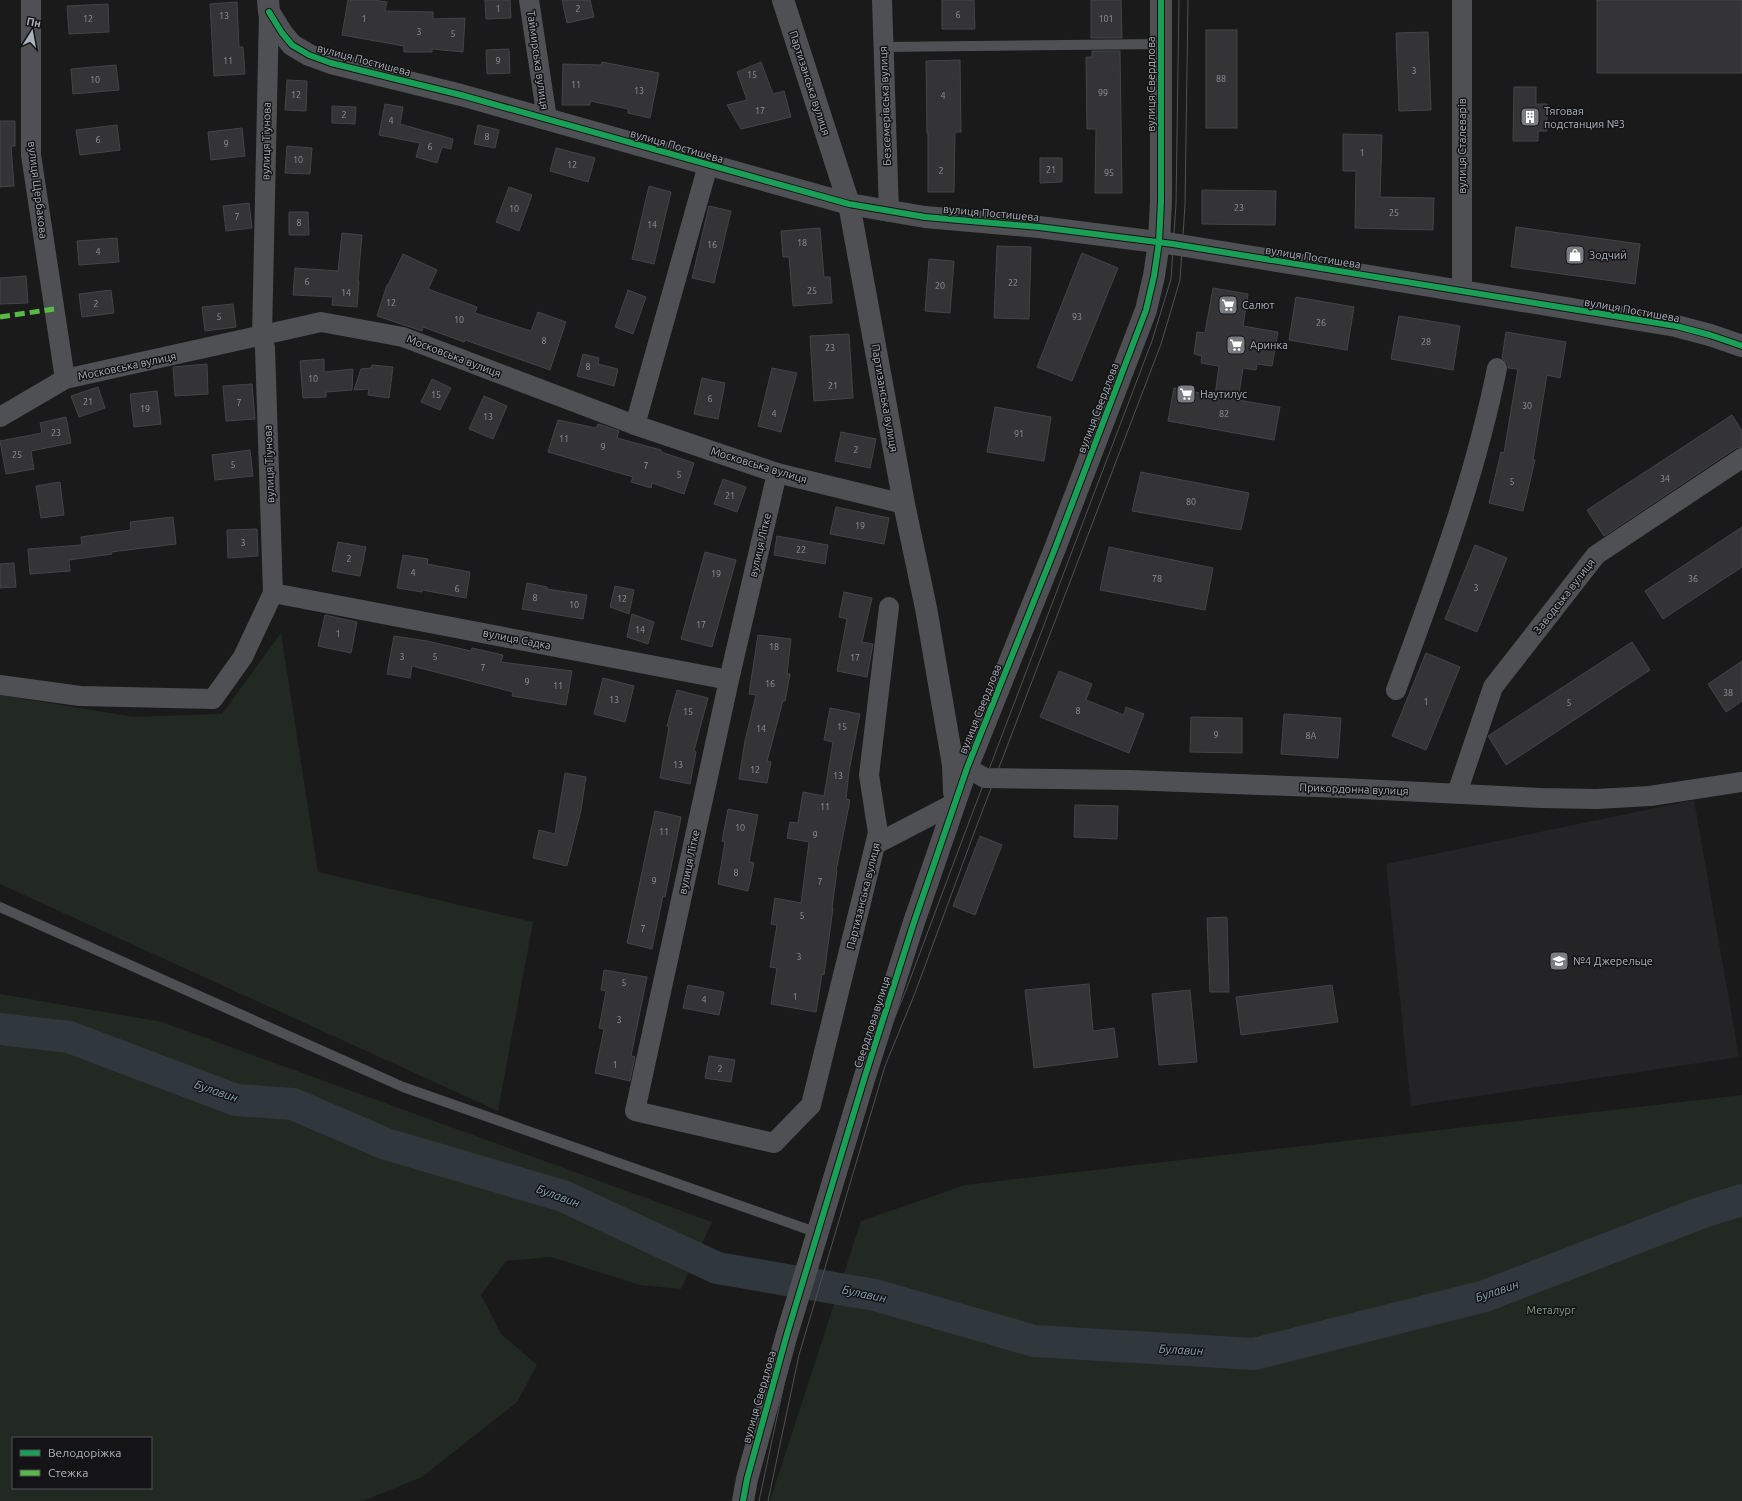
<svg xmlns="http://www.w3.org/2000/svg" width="1742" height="1501" font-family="Ubuntu,sans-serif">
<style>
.built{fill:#242426}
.green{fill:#222923;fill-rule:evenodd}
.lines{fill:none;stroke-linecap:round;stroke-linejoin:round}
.river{stroke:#30383d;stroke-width:32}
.building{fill:#343436;stroke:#424446}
.service{stroke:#4e5053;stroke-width:10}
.minor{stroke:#4e5053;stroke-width:20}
.tertiary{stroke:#4e5053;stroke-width:22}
.tram{stroke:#4e5052;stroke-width:1}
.quiet{stroke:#58b947;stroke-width:5;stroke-dasharray:10 5;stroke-linecap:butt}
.cycleway-casing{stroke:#141416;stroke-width:8}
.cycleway{stroke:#1a9f57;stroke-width:6}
.labels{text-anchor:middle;stroke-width:3;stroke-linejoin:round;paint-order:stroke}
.number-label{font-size:9px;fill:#8e9299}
.street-label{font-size:11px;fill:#acb2ba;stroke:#141416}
.poi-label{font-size:11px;fill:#acb2ba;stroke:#141416;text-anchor:start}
.park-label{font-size:11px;fill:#85a385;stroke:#141416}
.water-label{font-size:12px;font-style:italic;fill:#86a1b2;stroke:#141416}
</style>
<rect width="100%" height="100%" fill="#1a1a1a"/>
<path class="built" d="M1694,800l45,257 -328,49 -25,-242z"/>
<g class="green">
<path d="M281,633l37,239 215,50 -35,189 -498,-227v-189l134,22 88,-3z"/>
<path d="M0,994l162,28 550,200 -31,67 -41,-4 -89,-28 -45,4 -25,34 20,39 36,31 -20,37 -95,75 -59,24h-363zM13,1438h138v50h-138z"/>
<path d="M1742,1095v406h-972l91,-280 104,-36z"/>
</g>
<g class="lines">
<path class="river" d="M0,1029l69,8 167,63 57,4 93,40 177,52 154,72 158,27 159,46 220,13 231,-58 218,-84 39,-12"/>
</g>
<g class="building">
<path d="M348,0h25l14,2 -2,9 48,1v7l32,-1 -2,34 -31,-3v3h-28v-6l-62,-11z"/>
<path d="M485,0h25l1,18 -25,1z"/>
<path d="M562,0h28l4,17 -27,6z"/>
<path d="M942,0h32l1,29h-33z"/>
<path d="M1091,0h30l1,38h-31z"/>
<rect x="1597" y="0" width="145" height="73"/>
<path d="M237,2l2,45h4l2,27 -31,2 -4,-72z"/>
<path d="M108,4l1,28 -40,2 -2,-28z"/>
<rect x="1206" y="30" width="31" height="98"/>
<path d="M1428,32l3,78 -32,1 -3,-78z"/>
<path d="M509,49l1,24 -23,1 -1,-24z"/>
<path d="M1092,51h28l2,142h-27l1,-64h-9l-1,-72h6z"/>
<path d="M960,60l1,72h-6l-1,60h-26v-59h-1l-1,-72z"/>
<path d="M602,62l57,11 -9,45 -22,-5v-4l-38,-8v4h-28l1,-41 38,1z"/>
<path d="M761,62l12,32 11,-3 7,26 -50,12 -14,-24 20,-5 -10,-28z"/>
<path d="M116,65l3,25 -46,4 -2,-25z"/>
<path d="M287,80l20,1 -1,30 -21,-1z"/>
<path d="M1514,87h22v17h11v27h-9v10h-25z"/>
<path d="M385,104l18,3 -3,17 53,15 -2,10 -9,-2 -5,16 -21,-6 4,-14 -41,-8z"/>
<path d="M332,106l24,1 -1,17 -23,-1z"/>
<path d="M0,121h15v25h-4l3,40 -14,1z"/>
<path d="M117,125l3,25 -40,5 -4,-25z"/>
<path d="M478,125l21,5 -4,18 -21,-4z"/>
<path d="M242,128l3,28 -34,4 -3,-28z"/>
<path d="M1343,134l39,1 -2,62 54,1 -1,32 -78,-2 1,-57h-13z"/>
<path d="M287,146l25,2 -2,26 -25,-1z"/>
<path d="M556,148l39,10 -7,24 -38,-11z"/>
<path d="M1040,158h22v24l-22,1z"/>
<path d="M649,186l22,6 -17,72 -22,-5z"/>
<path d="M509,187l23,8 -13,36 -23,-9z"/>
<path d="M1202,190l74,1 -1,34 -73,-1z"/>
<path d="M249,203l3,25 -26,3 -3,-25z"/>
<path d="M709,206l22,5 -17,72 -22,-5z"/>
<path d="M289,212h19l1,23h-20z"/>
<path d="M1516,227l124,17 -5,40 -124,-17z"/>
<path d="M820,228l4,49h6l2,26 -39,3 -4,-49h-6l-2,-26z"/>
<path d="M342,233l20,2 -4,46h1l-2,26 -25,-2 1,-8 -40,-2 2,-27 43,3z"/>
<path d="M117,238l2,24 -40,3 -2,-24z"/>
<path d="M997,246l34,1 -2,72 -35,-1z"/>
<path d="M1082,253l36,15 -46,113 -35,-14z"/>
<path d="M403,254l34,16 -9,19 49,18 -2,6 56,18 7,-19 28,10 -16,48 -85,-30 -1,2 -41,-15 -1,4 -45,-15 10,-31h1z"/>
<path d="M929,259l25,2 -4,52 -25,-2z"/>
<path d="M26,276l2,27 -28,1v-26z"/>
<path d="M1213,288l35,6 -5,32 35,6 -6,34 -15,-2 -1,6 -13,-2 -5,32 42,7 -6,33 -106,-19 6,-33 41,8 4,-30 -18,-3 1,-7 -8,-2 3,-22 8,1z"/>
<path d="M111,290l3,23 -32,4 -3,-23z"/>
<path d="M628,290l18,7 -13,37 -18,-7z"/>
<path d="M1296,297l58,10 -7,43 -58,-10z"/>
<path d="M233,304l3,23 -31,4 -3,-24z"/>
<path d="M1399,316l61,10 -7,44 -62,-11z"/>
<path d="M1506,332l60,10 -6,36 -13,-3 -14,85h2l-12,51 -34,-8 12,-51 3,1 14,-84 -10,-1v-4l-6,-6z"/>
<path d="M849,334l4,64 -39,3 -4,-65z"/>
<path d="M583,354l16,4 -1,6 20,5 -4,17 -37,-10z"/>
<path d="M324,359v13l29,-3 -1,21 -26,2v5l-23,1 -3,-37z"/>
<path d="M207,364l1,30 -33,2 -2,-29z"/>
<path d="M372,365l21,2 -4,31 -21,-3 1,-6 -15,1 7,-21 10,-1z"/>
<path d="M772,368l25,5 -16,59 -23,-6z"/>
<path d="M702,378l23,5 -7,36 -24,-5z"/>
<path d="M432,379l19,9 -11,22 -19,-8z"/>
<path d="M252,384l3,35 -29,2 -3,-35z"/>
<path d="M98,387l7,21 -26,9 -8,-21z"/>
<path d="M157,391l4,33 -27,3 -4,-33z"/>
<path d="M484,396l23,10 -14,33 -24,-10z"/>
<path d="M995,407l56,10 -7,44 -57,-9z"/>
<path d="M1732,415l10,16v16l-6,1 -132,88 -17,-26z"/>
<path d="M66,417l5,26 -40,8 3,18 -28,5 -6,-33 42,-8 -2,-10z"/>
<path d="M558,420l38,8 2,-4 7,2 14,5 -2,7 44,12v2l33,11 -10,31 -32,-11 -1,5 -20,-6 2,-5 -85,-25z"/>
<path d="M841,432l35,7 -6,29 -35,-7z"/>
<path d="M250,450l3,26 -38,4 -3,-25z"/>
<path d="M1141,472l108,21 -8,37 -109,-19z"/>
<path d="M723,479l23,8 -9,25 -23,-8z"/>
<path d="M60,482l4,33 -23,3 -5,-32z"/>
<path d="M836,507l53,11 -5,26 -54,-10z"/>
<path d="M173,517l3,27 -65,8 1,2 -43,6 1,11 -40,3 -2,-25 54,-4 -1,-8 50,-7 -1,-8z"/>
<path d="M1742,527v40l-79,52 -18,-28z"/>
<path d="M257,529l1,27 -30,2 -1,-28z"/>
<path d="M777,536l51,9 -3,19 -51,-9z"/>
<path d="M338,542l28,5 -6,29 -28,-5z"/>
<path d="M1475,545l32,13 -30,74 -32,-13z"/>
<path d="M1109,547l104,21 -8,42 -105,-20z"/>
<path d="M705,552l31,8 -24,87 -31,-8z"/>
<path d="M403,555l25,4 -1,5 43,8 -4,26 -44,-8v2l-25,-4z"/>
<path d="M14,563l2,24 -16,1v-24z"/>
<path d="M527,583l20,4v2l40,6 -4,24 -61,-10z"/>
<path d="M615,586l19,4 -5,24 -19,-7z"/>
<path d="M844,592l28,6 -10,44 11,2 -6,33 -30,-6 10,-52 -8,-2z"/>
<path d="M632,614l22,8 -6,22 -21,-7z"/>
<path d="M325,615l32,7 -6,31 -33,-7z"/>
<path d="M758,635l33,4 -4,35h3l-5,27h-2l-16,60 4,1 -4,21 -28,-4 6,-38 11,-46 -7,-1z"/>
<path d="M394,636l33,5 44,10 1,-3 31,7 -2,7 71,9 -6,34 -54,-9 1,-4 -101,-26 -2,12 -23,-4z"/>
<path d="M1632,642l18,28 -144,95 -18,-29z"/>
<path d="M1426,653l34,14 -34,83 -34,-14z"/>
<path d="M1742,661v40l-16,11 -18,-28z"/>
<path d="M1059,671l33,13 -6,16 38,15 2,-8 18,7 -15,39 -89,-36z"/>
<path d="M603,678l31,8 -9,36 -31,-8z"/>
<path d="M677,690l31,8 -14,53 2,1 -6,32 -30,-6 9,-51 -2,-1z"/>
<path d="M830,708l30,6 -11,57 -3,28 4,1 -14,71h1l-5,37h1l-9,67 -2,-1 -6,38 -45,-8 6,-36 -7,-1 7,-42 -6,-1 4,-26 26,5 8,-61 -22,-4 3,-16 8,1 5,-31 21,4 9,-54 -9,-2z"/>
<path d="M1284,714l57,4 -3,40 -57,-4z"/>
<path d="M1191,717l51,1v35l-52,-1z"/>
<path d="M565,773l21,4 -5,33 -14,56 -34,-8 6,-28 16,4z"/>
<path d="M1075,805l43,1 -1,33 -43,-2z"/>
<path d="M728,809l30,6 -9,47 5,1 -6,28 -30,-7 7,-42 -3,-1z"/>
<path d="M655,811l26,6 -16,80 -2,-1 -11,53 -25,-6z"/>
<path d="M980,836l22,9 -27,70 -22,-9z"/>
<path d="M1227,917l2,75h-19l-3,-74z"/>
<path d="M604,970l43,7 -16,79 4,1 -5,24 -35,-8 9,-44 -5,-1 7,-37 -5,-1z"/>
<path d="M1089,984l4,47 21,-3 4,29 -84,11 -9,-78z"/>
<path d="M688,985l36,7 -5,23 -36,-7z"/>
<path d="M1332,985l6,37 -97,13 -5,-38z"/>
<path d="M1190,990l7,72 -38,3 -7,-71z"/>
<path d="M709,1056l26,4 -4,22 -26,-4z"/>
</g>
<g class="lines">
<g class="service">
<path d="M883,47l278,-3"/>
<path d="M0,907l403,180 415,146"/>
</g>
<g class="minor">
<path d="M31,0v155l34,224"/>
<path d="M529,0l18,119"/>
<path d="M882,0l7,212"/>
<path d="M1462,0v292"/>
<path d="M0,417l65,-38 256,-57 82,15 232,88 142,48 127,31"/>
<path d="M635,425l73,-260"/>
<path d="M777,473l-48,207 -94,431 139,32 37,-38 67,-272 -9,-58 20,-168"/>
<path d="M273,593l456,87"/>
<path d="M0,685l80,11 133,3 30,-42 30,-64 -8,-245 -3,-12 7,-324"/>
<path d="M1396,690c39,-106 79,-211 101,-322"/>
<path d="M967,768l18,10 144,2 213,8 199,10 55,1 54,-3 92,-14"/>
<path d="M1457,793l36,-106 103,-132 146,-97"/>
<path d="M876,844l79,-41"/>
</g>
<g class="tertiary">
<path d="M268,0l1,12 13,21 10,12 17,10 22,8 130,32 388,109 76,13 114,10 134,17 503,82 34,9 32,11"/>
<path d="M783,0l66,204 55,300 22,104 27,157 1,27"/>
<path d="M743,1501l4,-22 40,-145 78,-258 49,-154 41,-119 12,-35 87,-217 92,-241 8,-34 5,-34 2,-41v-201"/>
</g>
<g class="tram">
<path d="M759,1501l32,-149 85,-289 30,-73 63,-168 183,-481 19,-62 5,-75 3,-204"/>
<path d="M768,1501l31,-146 86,-289 30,-73 62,-168 184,-481 19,-64 5,-75 3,-205"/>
</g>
<path class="quiet" d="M0,317l54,-8"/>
<defs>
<g id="cycleway">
<path d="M269,12l13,21 10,12 17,10 22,8 130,32 388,109 76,13 114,10 134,17 503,82 34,9 32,11"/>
<path d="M743,1501l4,-22 40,-145 78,-258 49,-154 41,-119 12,-35 87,-217 92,-241 8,-34 5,-34 2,-41v-201"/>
</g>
</defs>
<use href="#cycleway" class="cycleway-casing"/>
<use href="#cycleway" class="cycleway"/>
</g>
<defs>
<symbol id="building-square" viewBox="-11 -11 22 22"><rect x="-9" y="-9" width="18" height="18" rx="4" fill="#797d82" stroke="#141416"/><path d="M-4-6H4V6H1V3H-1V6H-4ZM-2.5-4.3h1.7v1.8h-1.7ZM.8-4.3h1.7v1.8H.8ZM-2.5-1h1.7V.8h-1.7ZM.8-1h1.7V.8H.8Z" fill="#fff"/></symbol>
<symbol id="shop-square" viewBox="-11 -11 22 22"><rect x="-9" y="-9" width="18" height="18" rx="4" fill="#797d82" stroke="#141416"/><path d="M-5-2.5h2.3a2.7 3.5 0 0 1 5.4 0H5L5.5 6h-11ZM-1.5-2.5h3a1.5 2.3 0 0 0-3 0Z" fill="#fff"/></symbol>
<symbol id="supermarket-square" viewBox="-11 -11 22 22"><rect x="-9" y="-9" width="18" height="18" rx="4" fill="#797d82" stroke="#141416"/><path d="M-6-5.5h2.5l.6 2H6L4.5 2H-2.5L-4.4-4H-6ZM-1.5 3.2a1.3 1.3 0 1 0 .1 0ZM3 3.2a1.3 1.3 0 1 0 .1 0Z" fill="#fff"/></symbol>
<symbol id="school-square" viewBox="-11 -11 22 22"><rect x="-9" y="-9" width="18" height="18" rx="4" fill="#797d82" stroke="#141416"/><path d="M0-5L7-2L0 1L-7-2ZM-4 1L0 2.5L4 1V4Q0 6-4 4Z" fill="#fff"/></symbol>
</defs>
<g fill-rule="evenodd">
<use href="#building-square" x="1519" y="106" width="22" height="22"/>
<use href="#shop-square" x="1564" y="244" width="22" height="22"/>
<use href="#supermarket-square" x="1217" y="294" width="22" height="22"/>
<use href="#supermarket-square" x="1225" y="334" width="22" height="22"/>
<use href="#supermarket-square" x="1175" y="383" width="22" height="22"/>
<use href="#school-square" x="1548" y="950" width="22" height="22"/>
</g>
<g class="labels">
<g class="number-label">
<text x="498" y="12">1</text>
<text x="578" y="12">2</text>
<text x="958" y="18">6</text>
<text x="224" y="19">13</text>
<text x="88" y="22">12</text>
<text x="364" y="22">1</text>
<text x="1106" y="22">101</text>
<text x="419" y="35">3</text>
<text x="453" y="37">5</text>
<text x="228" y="64">11</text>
<text x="498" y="64">9</text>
<text x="1414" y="74">3</text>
<text x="752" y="78">15</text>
<text x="1221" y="82">88</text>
<text x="95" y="83">10</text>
<text x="576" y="88">11</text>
<text x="639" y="94">13</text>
<text x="1103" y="96">99</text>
<text x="296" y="98">12</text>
<text x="943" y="99">4</text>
<text x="760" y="114">17</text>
<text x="344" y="118">2</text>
<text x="391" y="124">4</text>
<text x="487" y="140">8</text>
<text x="98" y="143">6</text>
<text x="226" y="147">9</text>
<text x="430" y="150">6</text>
<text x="1362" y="156">1</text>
<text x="298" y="163">10</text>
<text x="572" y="168">12</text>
<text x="1051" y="173">21</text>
<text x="941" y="174">2</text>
<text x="1109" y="176">95</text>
<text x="1239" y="211">23</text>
<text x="514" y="212">10</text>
<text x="1394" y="216">25</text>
<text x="237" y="220">7</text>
<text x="299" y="226">8</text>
<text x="652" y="228">14</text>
<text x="802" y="246">18</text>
<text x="712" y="248">16</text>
<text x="98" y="255">4</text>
<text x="307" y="285">6</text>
<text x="1013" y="286">22</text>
<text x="940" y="289">20</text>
<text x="812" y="294">25</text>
<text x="346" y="296">14</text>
<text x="391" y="306">12</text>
<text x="96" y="307">2</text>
<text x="219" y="320">5</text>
<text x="1077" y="320">93</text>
<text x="459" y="323">10</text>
<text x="1321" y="326">26</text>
<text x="544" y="344">8</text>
<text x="1426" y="345">28</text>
<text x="830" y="351">23</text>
<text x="588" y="370">8</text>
<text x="313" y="382">10</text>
<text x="833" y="389">21</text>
<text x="436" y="398">15</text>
<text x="710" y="402">6</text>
<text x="88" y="405">21</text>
<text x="239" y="406">7</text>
<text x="1527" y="409">30</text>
<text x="145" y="412">19</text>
<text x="774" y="417">4</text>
<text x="1224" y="417">82</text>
<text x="488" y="420">13</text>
<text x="56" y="436">23</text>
<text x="1019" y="437">91</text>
<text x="564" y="442">11</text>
<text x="603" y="450">9</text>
<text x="856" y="453">2</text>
<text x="17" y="458">25</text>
<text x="233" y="468">5</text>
<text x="646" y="469">7</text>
<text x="679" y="478">5</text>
<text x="1665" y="482">34</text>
<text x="1512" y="485">5</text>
<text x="730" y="499">21</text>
<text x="1191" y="505">80</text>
<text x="860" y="529">19</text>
<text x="243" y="546">3</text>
<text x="801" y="553">22</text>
<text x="349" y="562">2</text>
<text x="413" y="576">4</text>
<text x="716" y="577">19</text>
<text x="1157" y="582">78</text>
<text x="1693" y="582">36</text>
<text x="1476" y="591">3</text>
<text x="457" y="592">6</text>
<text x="535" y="601">8</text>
<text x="622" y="602">12</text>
<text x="574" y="608">10</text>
<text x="701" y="628">17</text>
<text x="640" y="633">14</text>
<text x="338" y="637">1</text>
<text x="774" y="650">18</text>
<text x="402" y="660">3</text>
<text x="435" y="660">5</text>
<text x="855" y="661">17</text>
<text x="483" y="671">7</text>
<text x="527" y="685">9</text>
<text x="770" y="687">16</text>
<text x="558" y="689">11</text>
<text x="1728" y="696">38</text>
<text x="614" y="703">13</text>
<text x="1426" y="705">1</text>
<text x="1569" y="706">5</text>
<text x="1078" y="714">8</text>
<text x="688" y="715">15</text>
<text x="842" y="730">15</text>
<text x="761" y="732">14</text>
<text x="1216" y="738">9</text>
<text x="1311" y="739">8А</text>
<text x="678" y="768">13</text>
<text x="755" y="773">12</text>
<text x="838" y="779">13</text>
<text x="825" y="810">11</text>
<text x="740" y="831">10</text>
<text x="664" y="835">11</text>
<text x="815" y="838">9</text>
<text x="736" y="876">8</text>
<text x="654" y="884">9</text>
<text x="820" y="885">7</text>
<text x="802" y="919">5</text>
<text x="643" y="932">7</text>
<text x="799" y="960">3</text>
<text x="624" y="986">5</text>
<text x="795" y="1000">1</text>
<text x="704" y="1003">4</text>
<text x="619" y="1023">3</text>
<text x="615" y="1068">1</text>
<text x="720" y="1072">2</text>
</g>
<g class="street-label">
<text transform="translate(364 60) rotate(15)" y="4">вулиця Постишева</text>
<text transform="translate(538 60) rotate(82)" y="4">Таймирська вулиця</text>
<text transform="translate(810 83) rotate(72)" y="4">Партизанська вулиця</text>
<text transform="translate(1151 84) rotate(-90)" y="4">вулиця Свердлова</text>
<text transform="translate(885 106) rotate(-92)" y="4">Безсемерівська вулиця</text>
<text transform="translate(266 141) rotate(-89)" y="4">вулиця Тіунова</text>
<text transform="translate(677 146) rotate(16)" y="4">вулиця Постишева</text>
<text transform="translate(1462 146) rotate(-90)" y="4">вулиця Сталеварів</text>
<text transform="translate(38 190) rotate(83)" y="4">вулиця Щербакова</text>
<text transform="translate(991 213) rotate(5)" y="4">вулиця Постишева</text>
<text transform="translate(1313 257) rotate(9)" y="4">вулиця Постишева</text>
<text transform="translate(1632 310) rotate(10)" y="4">вулиця Постишева</text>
<text transform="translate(454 356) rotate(21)" y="4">Московська вулиця</text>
<text transform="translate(127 366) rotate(-12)" y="4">Московська вулиця</text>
<text transform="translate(885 398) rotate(80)" y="4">Партизанська вулиця</text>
<text transform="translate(1098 408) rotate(-69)" y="4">вулиця Свердлова</text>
<text transform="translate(269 464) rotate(-92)" y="4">вулиця Тіунова</text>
<text transform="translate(759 465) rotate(17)" y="4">Московська вулиця</text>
<text transform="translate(760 545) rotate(-77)" y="4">вулиця Літке</text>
<text transform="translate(1564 596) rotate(-52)" y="4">Заводська вулиця</text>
<text transform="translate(517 639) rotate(11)" y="4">вулиця Садка</text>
<text transform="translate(980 709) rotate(-68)" y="4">вулиця Свердлова</text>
<text transform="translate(1354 789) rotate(2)" y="4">Прикордонна вулиця</text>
<text transform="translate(689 862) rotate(-78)" y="4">вулиця Літке</text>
<text transform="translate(863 896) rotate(-76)" y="4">Партизанська вулиця</text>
<text transform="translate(872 1022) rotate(-72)" y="4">Свердлова вулиця</text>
<text transform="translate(759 1397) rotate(-74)" y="4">вулиця Свердлова</text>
</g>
<g class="poi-label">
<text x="1544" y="115">Тяговая<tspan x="1544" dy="13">подстанция №3</tspan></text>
<text x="1589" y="259">Зодчий</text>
<text x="1242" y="309">Салют</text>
<text x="1250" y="349">Аринка</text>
<text x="1200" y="398">Наутилус</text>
<text x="1573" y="965">№4 Джерельце</text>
</g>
<g class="park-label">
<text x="1551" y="1314">Металург</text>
</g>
<g class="water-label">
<text transform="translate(216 1091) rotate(19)" y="4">Булавин</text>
<text transform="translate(558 1196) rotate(20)" y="4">Булавин</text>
<text transform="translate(1497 1291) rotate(-19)" y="4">Булавин</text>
<text transform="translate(864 1294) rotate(12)" y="4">Булавин</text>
<text transform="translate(1181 1350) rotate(3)" y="4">Булавин</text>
</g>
</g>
<rect x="12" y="1437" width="140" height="52" fill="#141416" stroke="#515358"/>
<rect x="20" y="1450" width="20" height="6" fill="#1a9f57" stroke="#515358"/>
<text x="48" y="1457" font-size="12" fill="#acb2ba">Велодоріжка</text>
<rect x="20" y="1470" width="20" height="6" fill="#58b947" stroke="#515358"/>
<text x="48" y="1477" font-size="12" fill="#acb2ba">Стежка</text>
<g transform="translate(32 32) rotate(11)" stroke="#141416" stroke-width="3" paint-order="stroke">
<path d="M0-3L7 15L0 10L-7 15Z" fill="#acb2ba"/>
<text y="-6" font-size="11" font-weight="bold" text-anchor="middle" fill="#acb2ba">Пн</text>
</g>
</svg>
